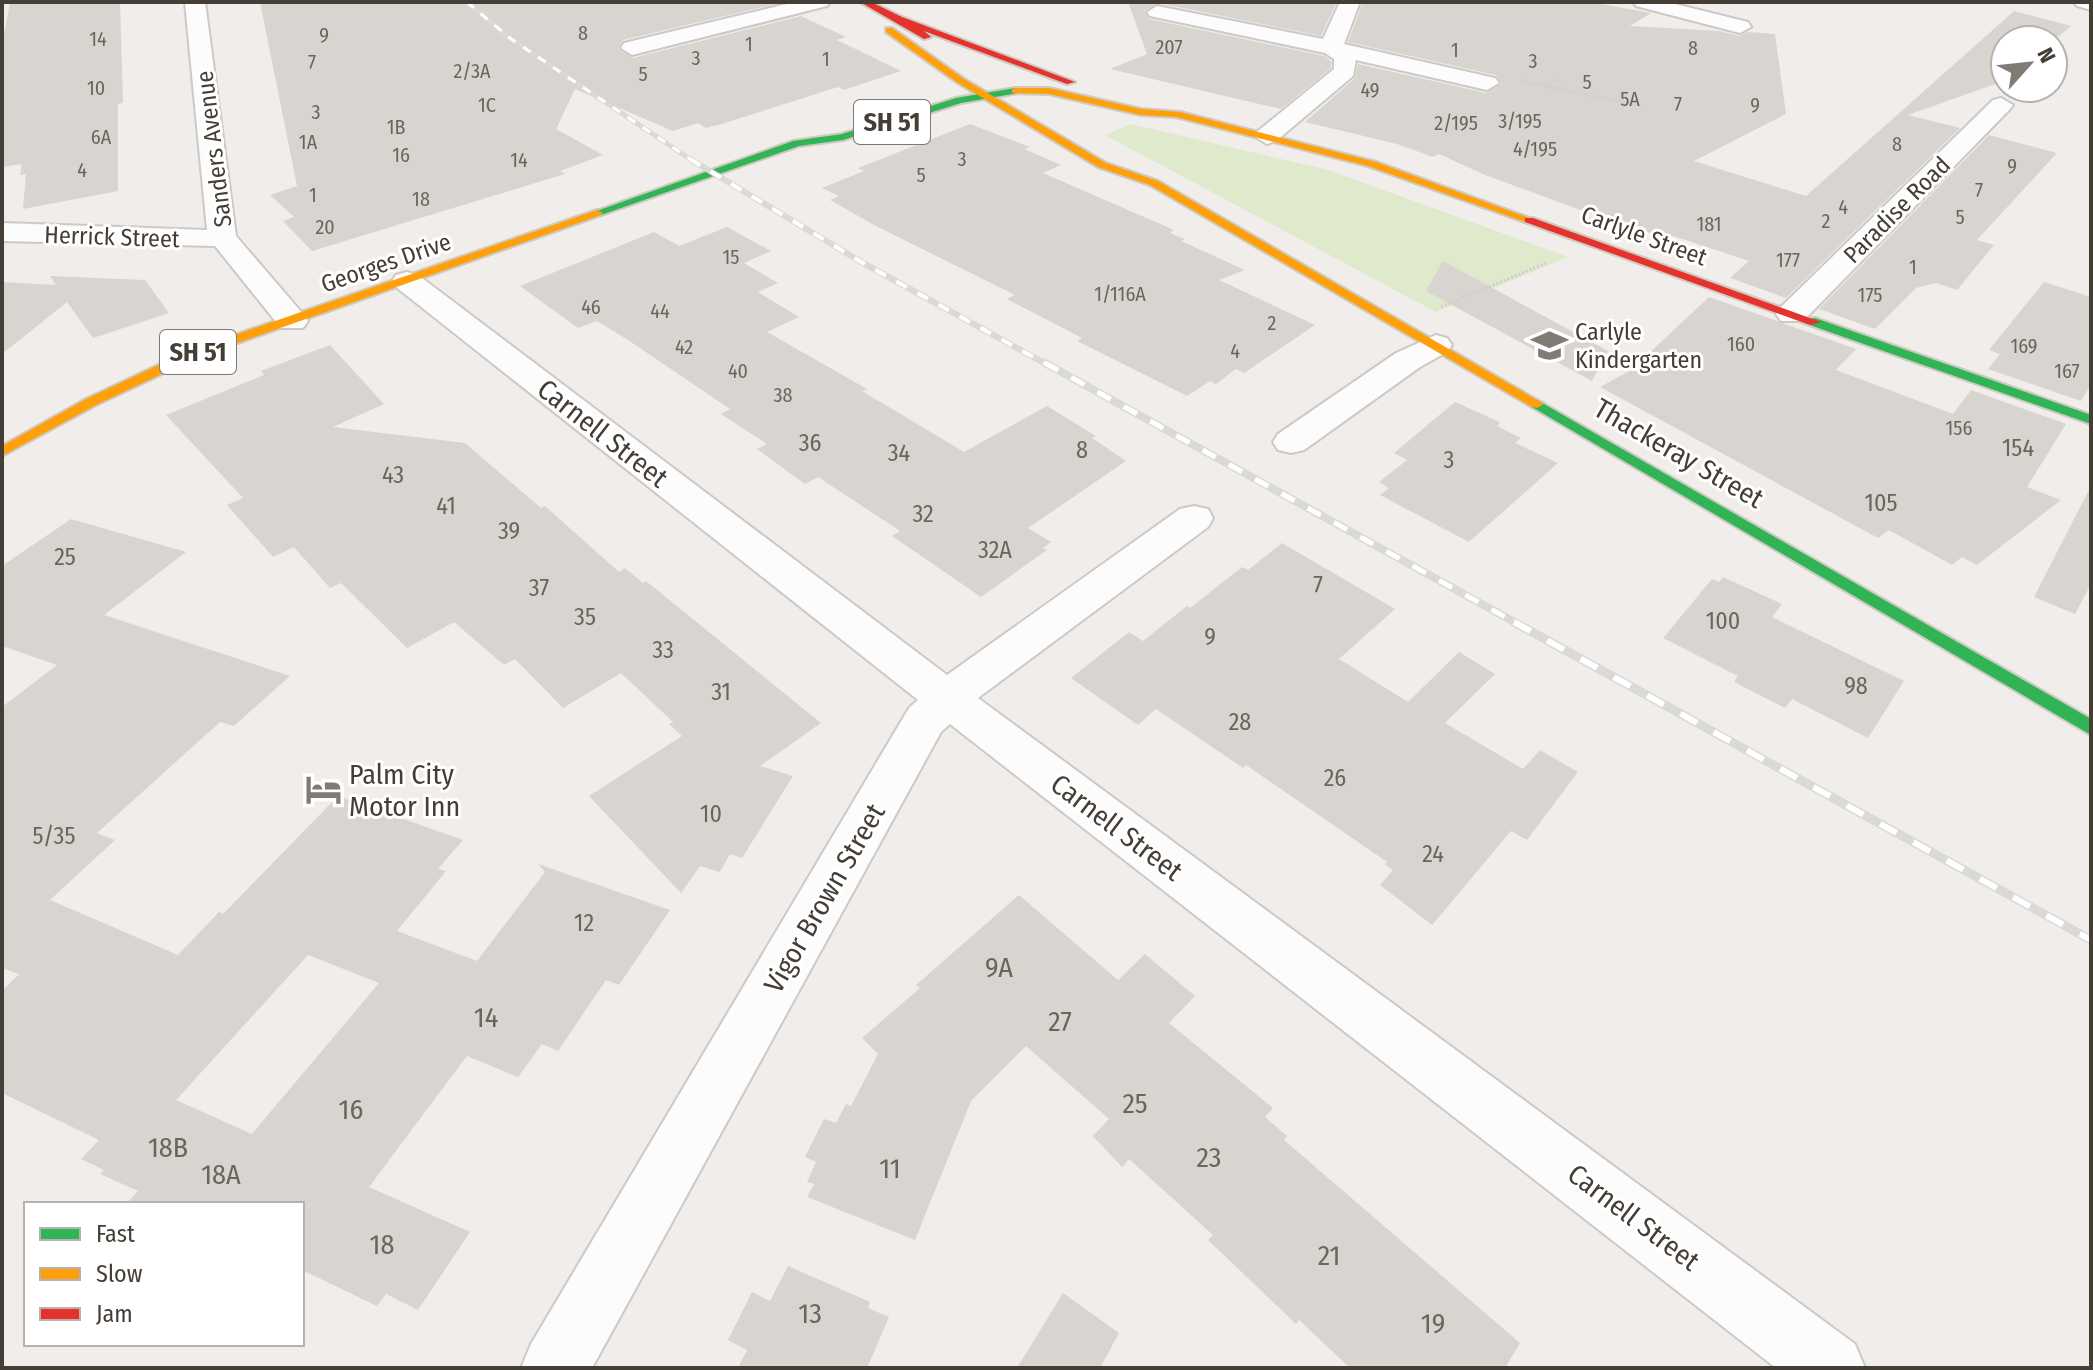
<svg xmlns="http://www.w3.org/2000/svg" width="2093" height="1370" font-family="'Fira Sans Condensed',sans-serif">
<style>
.green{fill:#dfe9cb}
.building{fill:#d8d5d1;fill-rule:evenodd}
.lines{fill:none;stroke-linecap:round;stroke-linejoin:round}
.street-casing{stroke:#ccc9c6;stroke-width:4}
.fast-casing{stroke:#cecac1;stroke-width:4}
.slow-casing{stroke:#cecac1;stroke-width:4}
.jam-casing{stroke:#cecac1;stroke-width:4}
.path{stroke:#d0cdcb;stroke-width:3;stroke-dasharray:2 2;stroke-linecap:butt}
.street{fill:#fdfcfc;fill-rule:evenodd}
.fast{fill:#30b455;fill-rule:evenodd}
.slow{fill:#ff9f0a;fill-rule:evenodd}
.jam{fill:#e5322d;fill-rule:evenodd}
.rail-far3-casing{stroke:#d9d9d8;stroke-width:5}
.rail-far2-casing{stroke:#d9d9d8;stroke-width:6}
.rail-far1-casing{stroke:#d9d9d8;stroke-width:8}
.rail-casing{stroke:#d9d9d8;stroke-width:9}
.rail-far3{stroke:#fff;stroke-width:3;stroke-dasharray:9;stroke-linecap:butt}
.rail-far2{stroke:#fff;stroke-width:4;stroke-dasharray:12;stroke-linecap:butt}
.rail-far1{stroke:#fff;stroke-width:5;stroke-dasharray:15;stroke-linecap:butt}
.rail{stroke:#fff;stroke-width:6;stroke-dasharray:19;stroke-linecap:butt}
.labels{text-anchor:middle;stroke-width:6;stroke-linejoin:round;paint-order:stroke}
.far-number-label{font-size:20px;fill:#6b655e}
.far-street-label{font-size:24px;fill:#453e36;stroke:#fff}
.far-poi-label{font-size:24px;fill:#453e36;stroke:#fff;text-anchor:start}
.number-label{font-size:24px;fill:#6b655e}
.shield{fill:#fff;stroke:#7d7872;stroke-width:2}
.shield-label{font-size:26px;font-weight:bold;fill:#453e36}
.street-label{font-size:28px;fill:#453e36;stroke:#fff}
.poi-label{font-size:28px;fill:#453e36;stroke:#fff;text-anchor:start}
.near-number-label{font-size:28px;fill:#6b655e}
</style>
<rect width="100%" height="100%" fill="#f0edea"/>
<path class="green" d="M1131,124l197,46 240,87 -132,55 -331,-177z"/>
<g class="building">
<path d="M10,2h110l3,101 -5,1v87l-95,18 3,-35 -6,1 2,-11 -20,3v-121z"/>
<path d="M260,2h512l4,2 -153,36 -5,9 15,9 168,-42 45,21 -9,3 64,31 -57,19 -6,-3 -116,37 -16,4 -8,-5 -25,8 -98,-42 -19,40 47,26 -43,16 5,3 -253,77 -29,-30 11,-4 -24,-22 27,-9z"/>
<path d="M1128,2h209l-16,34 -163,-33 -14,8 5,8 175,37 7,5v7l-50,41 -171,-40 37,-15z"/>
<path d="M1363,2h227l61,11 -21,13 89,5 20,5 9,-4 27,2 11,80 -92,47 112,35 208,-185 57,15 -18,15 -48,-1v39l-4,3 -93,33 52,13 -174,170 -56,-20 19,-17 -88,-29 -4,3 -63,-20 -109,-40 -46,-21 -6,3 -36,-13 -92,-22 50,-44 3,-14 128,29 16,-9 -6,-9 -148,-33z"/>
<path d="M970,124l60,23 -6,2 37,16 -18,8 131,57 -4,3 15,6 -4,2 64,29 -26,10 96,45 -71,48 -8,-4 -20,15 -6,-3 -23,15 -110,-55 5,-3 -75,-39 8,-4 -139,-69 -46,-26 9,-4 -17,-8 42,-17 -6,-3z"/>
<path d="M1989,135l68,18 -80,87 17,5 -37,45 -21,-7 -20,5 -41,41 -56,-20z"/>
<path d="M727,227l44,24 -27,12 34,20 -20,9 41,25 -32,15 100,57 -5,2 102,61 83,-46 49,30 -4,2 34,23 -98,67 23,14 -8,6 4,2 -66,47 -89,-61 8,-5 -82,-54 -13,7 -48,-35 10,-5 -46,-30 9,-5 -102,-69 -31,-19 -19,7 -58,-42 134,-54 25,14z"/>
<path d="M1443,261l165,90 -16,30 -166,-90z"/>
<path d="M50,276l95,4 24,33 -76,25 -26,-36 -65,52v-72l54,3z"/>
<path d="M2044,282l47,15v88l-10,16 -93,-32 12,-15 -11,-4z"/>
<path d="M1709,297l147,52 -20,21 117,44 18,-24 95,34 -39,63 34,13 -84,65 -15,-8 -10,8 -63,-35 -11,8 -278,-151 31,-17z"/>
<path d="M330,345l54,59 -51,23 132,16 76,65 4,-2 74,66 6,-4 18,15 3,-2 175,142 -61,43 33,10 -51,82 -12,-4 -10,18 -20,-6 -19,27 -92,-97 93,-60 -13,-12 4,-2 -52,-49 -58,35 -48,-49 -11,6 -50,-43 -47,26 -66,-65 -11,5 -36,-41 -21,10 -46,-52 16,-7 -77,-83 98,-40 -3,-4z"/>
<path d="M1455,402l40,18 5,3 -3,3 24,12 -6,5 43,20 -89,79 -89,-47 9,-7 -10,-6 28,-22 -13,-7z"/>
<path d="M2091,486v98l-16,30 -41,-17z"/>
<path d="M71,519l115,33 -82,63 186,61 -56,50 -14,-4 -123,111 18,7 -65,60 128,55 41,-43 4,2 115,-118 125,44 -25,29 8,2 -49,60 80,30 68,-89 -7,-8 132,46 -51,75 -13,-5 -48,71 -16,-7 -24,33 -51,-21 -98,131 101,45 -52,78 -32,-16 -9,12 -75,-36v-66h-176l12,-13 -38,-17 4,-4 -23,-11 18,-19 -97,-47v-102l17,-17 -17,-6v-261l55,-42 -55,-19v-80zM308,955l71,28 -127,151 -76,-34z"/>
<path d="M1282,543l113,66 -56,50 69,43 51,-50 36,22 -50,49 78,46 17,-19 38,22 -51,68 -16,-9 -79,94 -52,-40 13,-15 -8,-6 2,-2 -141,-97 -3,3 -87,-59 -18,16 -67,-47 58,-46 14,9 44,-35 3,2 52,-41 6,3z"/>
<path d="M1723,577l59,27 -10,13 132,64 -36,57 -76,-39 -7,9 -51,-26 4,-6 -75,-38 49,-59 7,3z"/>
<path d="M1019,895l99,85 27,-26 50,42 -26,27 104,85 -8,9 22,19 -3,4 236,203 -15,25h-155l-51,-48 -3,4 -88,-84 5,-5 -84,-76 -7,8 -29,-31 16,-17 -83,-73 -55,55 -56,139 -108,-43 7,-13 -7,-2 9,-20 -11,-5 19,-38 12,4 10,-19 5,2 27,-52 -16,-16 58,-50 -4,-3z"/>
<path d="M788,1266l82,36 -2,6 21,9 -22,51h-129l9,-18 -19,-10 24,-48 18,9z"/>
<path d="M1063,1293l56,40 -19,35h-83z"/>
</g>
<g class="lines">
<defs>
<g id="street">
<path d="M185,2h20l31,234 67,78 5,7 -5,7h-22l-66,-82 -213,-5v-18l205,7z"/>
<path d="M795,2h35l-3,4 -195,49 -11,-7 3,-5z"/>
<path d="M1340,2h20l-16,42 151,34 4,5 -12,7 -131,-30 -3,16 -77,65 -9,3 -13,-8 4,-5 76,-62v-10l-9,-6 -175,-37 -3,-4 10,-6 166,33z"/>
<path d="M1633,2h34l81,20 3,5 -11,6 -104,-27z"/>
<path d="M2074,2h17v8l-14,-4z"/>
<path d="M2001,98l12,7 -4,5 -206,211h-22l-5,-7 5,-7 212,-207z"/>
<path d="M407,272l11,3 529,400 233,-166 14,-3 14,3 5,9 -5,9 -230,171 877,646 10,24h-89l-826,-644 -9,8 -349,636h-71l10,-24 378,-636 9,-8 -522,-413 -4,-6 4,-6z"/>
<path d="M1436,335l11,3 5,7 -5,7 -27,15 -116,83 -13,3 -13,-3 -5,-8 5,-8 118,-81z"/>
</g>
<g id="fast">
<path d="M1015,88l3,1v4l-57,10 -118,37 -44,6 -198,69 -10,-2 202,-72 49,-7 114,-36z"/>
<path d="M1815,318l276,97v9l-281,-99v-6z"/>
<path d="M1537,400l554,319v16l-559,-328 -2,-3z"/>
</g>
<g id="slow">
<path d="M886,28h6l72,51 142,84 52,18 386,223 -7,4 -5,-1 -382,-222 -52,-18 -140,-84 -72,-51z"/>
<path d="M1015,88h34l92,21 39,3 196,50 159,58 -10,2 -157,-56 -192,-49 -35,-2 -92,-21 -37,-1v-4z"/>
<path d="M597,210l6,3 -2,2 -403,142 -102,48 -94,51v-10l84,-47 102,-48z"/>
</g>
<g id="jam">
<path d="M860,2h11l31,15 173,65 -8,2 -143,-53 7,6 -7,2z"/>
<path d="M1525,218h8l288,104 -11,3 -285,-103z"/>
</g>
</defs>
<use href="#street" class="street-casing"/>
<use href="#fast" class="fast-casing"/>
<use href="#slow" class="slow-casing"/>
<use href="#jam" class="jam-casing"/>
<g class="path">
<path d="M1521,81l124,26"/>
<path d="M1546,85l13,-6"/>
<path d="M1441,307l105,-44"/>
</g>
<use href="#street" class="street"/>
<use href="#fast" class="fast"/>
<use href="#slow" class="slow"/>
<use href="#jam" class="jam"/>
<defs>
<path id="rail-far3" d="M467,2l44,37 182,122"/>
<path id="rail-far2" d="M690,159l173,104 185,102"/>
<path id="rail-far1" d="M1045,363l473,261"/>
<path id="rail" d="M1514,622l577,318"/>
</defs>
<use href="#rail-far3" class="rail-far3-casing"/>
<use href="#rail-far2" class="rail-far2-casing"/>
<use href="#rail-far1" class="rail-far1-casing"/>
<use href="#rail" class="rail-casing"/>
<use href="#rail-far3" class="rail-far3"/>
<use href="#rail-far2" class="rail-far2"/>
<use href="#rail-far1" class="rail-far1"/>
<use href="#rail" class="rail"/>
</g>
<defs>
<symbol id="school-bare" viewBox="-9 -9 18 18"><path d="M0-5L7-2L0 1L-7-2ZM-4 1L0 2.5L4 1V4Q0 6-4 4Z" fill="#817b75" stroke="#fff" stroke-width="2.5" paint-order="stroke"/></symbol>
<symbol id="hotel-bare" viewBox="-9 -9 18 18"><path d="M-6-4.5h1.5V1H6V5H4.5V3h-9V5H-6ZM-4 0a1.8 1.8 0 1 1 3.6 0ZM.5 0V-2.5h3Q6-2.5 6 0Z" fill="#817b75" stroke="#fff" stroke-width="2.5" paint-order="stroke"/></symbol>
</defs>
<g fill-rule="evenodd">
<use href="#school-bare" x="1524" y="320" width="51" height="51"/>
<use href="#hotel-bare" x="298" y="764" width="51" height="51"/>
</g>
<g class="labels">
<g class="far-number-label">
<text x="583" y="40">8</text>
<text x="324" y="42">9</text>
<text x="98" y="46">14</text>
<text x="749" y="51">1</text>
<text x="1169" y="54">207</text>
<text x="1693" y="55">8</text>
<text x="1455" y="57">1</text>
<text x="696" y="65">3</text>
<text x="826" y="66">1</text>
<text x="1533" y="68">3</text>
<text x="312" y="69">7</text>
<text x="472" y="78">2/3A</text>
<text x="643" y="81">5</text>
<text x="1587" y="89">5</text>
<text x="96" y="95">10</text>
<text x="1370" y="97">49</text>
<text x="1630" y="106">5A</text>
<text x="1678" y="111">7</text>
<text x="487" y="112">1C</text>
<text x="1755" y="112">9</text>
<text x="316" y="119">3</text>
<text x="1520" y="128">3/195</text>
<text x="1456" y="130">2/195</text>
<text x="396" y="134">1B</text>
<text x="101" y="144">6A</text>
<text x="308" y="149">1A</text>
<text x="1897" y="151">8</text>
<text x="1535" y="156">4/195</text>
<text x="401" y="162">16</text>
<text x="962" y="166">3</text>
<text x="519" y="167">14</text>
<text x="2012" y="173">9</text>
<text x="82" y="177">4</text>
<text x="921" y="182">5</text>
<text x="1979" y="197">7</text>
<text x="313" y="202">1</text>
<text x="421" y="206">18</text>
<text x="1843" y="214">4</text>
<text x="1960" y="224">5</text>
<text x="1826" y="228">2</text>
<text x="1709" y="231">181</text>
<text x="325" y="234">20</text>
<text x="731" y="264">15</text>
<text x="1788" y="267">177</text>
<text x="1913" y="274">1</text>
<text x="1120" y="301">1/116A</text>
<text x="1870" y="302">175</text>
<text x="591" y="314">46</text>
<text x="660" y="318">44</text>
<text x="1272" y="330">2</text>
<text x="1741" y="351">160</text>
<text x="2024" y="353">169</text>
<text x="684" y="354">42</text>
<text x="1235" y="358">4</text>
<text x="738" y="378">40</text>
<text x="2067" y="378">167</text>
<text x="783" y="402">38</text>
<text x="1959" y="435">156</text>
</g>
<g class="far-street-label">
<text transform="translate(214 149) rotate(-97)" y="8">Sanders Avenue</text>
<text transform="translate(1897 210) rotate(-45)" y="8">Paradise Road</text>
<text transform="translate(1644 236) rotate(20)" y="8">Carlyle Street</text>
<text transform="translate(112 237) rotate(2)" y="8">Herrick Street</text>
<text transform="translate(386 263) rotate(-19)" y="8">Georges Drive</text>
</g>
<g class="far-poi-label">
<text x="1575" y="340">Carlyle<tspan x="1575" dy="28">Kindergarten</tspan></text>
</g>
<g class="number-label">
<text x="810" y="451">36</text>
<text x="2018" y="456">154</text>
<text x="1082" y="458">8</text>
<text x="899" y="461">34</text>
<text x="1449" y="468">3</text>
<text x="393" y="483">43</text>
<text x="1881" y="511">105</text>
<text x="446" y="514">41</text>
<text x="923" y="522">32</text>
<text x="509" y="539">39</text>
<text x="995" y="558">32A</text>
<text x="65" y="565">25</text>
<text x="1318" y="593">7</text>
<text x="539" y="596">37</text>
<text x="585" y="625">35</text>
<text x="1723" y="629">100</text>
<text x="1210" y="645">9</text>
<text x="663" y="658">33</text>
<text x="1856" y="694">98</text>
<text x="721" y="700">31</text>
<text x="1240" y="730">28</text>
<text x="1335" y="786">26</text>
<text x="711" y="822">10</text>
<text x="54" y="844">5/35</text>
<text x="1433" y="862">24</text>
<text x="584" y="931">12</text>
</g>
<g class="shield">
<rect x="854" y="100" width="76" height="44" rx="6"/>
<rect x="160" y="330" width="76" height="44" rx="6"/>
</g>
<g class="shield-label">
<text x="892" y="131">SH 51</text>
<text x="198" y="361">SH 51</text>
</g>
<g class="street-label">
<text transform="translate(603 433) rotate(38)" y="10">Carnell Street</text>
<text transform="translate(1679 453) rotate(30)" y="10">Thackeray Street</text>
<text transform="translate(1117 827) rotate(37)" y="10">Carnell Street</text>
<text transform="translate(824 898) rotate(-60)" y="10">Vigor Brown Street</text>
<text transform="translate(1634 1217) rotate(37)" y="10">Carnell Street</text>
</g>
<g class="poi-label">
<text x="349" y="784">Palm City<tspan x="349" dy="32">Motor Inn</tspan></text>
</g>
<g class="near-number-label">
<text x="999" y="977">9A</text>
<text x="486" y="1027">14</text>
<text x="1060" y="1031">27</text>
<text x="1135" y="1113">25</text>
<text x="351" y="1119">16</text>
<text x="168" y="1157">18B</text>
<text x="1209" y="1167">23</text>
<text x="890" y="1178">11</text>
<text x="221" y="1184">18A</text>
<text x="382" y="1254">18</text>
<text x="1329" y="1265">21</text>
<text x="810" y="1323">13</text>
<text x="1433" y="1333">19</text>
</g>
</g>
<rect width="2093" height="1370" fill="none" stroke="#453e36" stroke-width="8"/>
<rect x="24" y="1202" width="280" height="144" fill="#ffffff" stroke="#b5b2af" stroke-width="2"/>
<rect x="40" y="1228" width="40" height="12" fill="#30b455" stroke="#b5b2af" stroke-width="2"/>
<text x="96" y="1242" font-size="24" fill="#453e36">Fast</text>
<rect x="40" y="1268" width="40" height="12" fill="#ff9f0a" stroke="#b5b2af" stroke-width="2"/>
<text x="96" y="1282" font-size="24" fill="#453e36">Slow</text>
<rect x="40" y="1308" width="40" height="12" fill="#e5322d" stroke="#b5b2af" stroke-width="2"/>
<text x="96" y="1322" font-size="24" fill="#453e36">Jam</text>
<g transform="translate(2029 64) rotate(63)"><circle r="38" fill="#ffffff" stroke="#b5b2af" stroke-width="2"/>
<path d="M0-6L14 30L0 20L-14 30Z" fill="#817b75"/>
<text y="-12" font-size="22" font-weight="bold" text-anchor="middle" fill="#453e36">N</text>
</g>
</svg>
